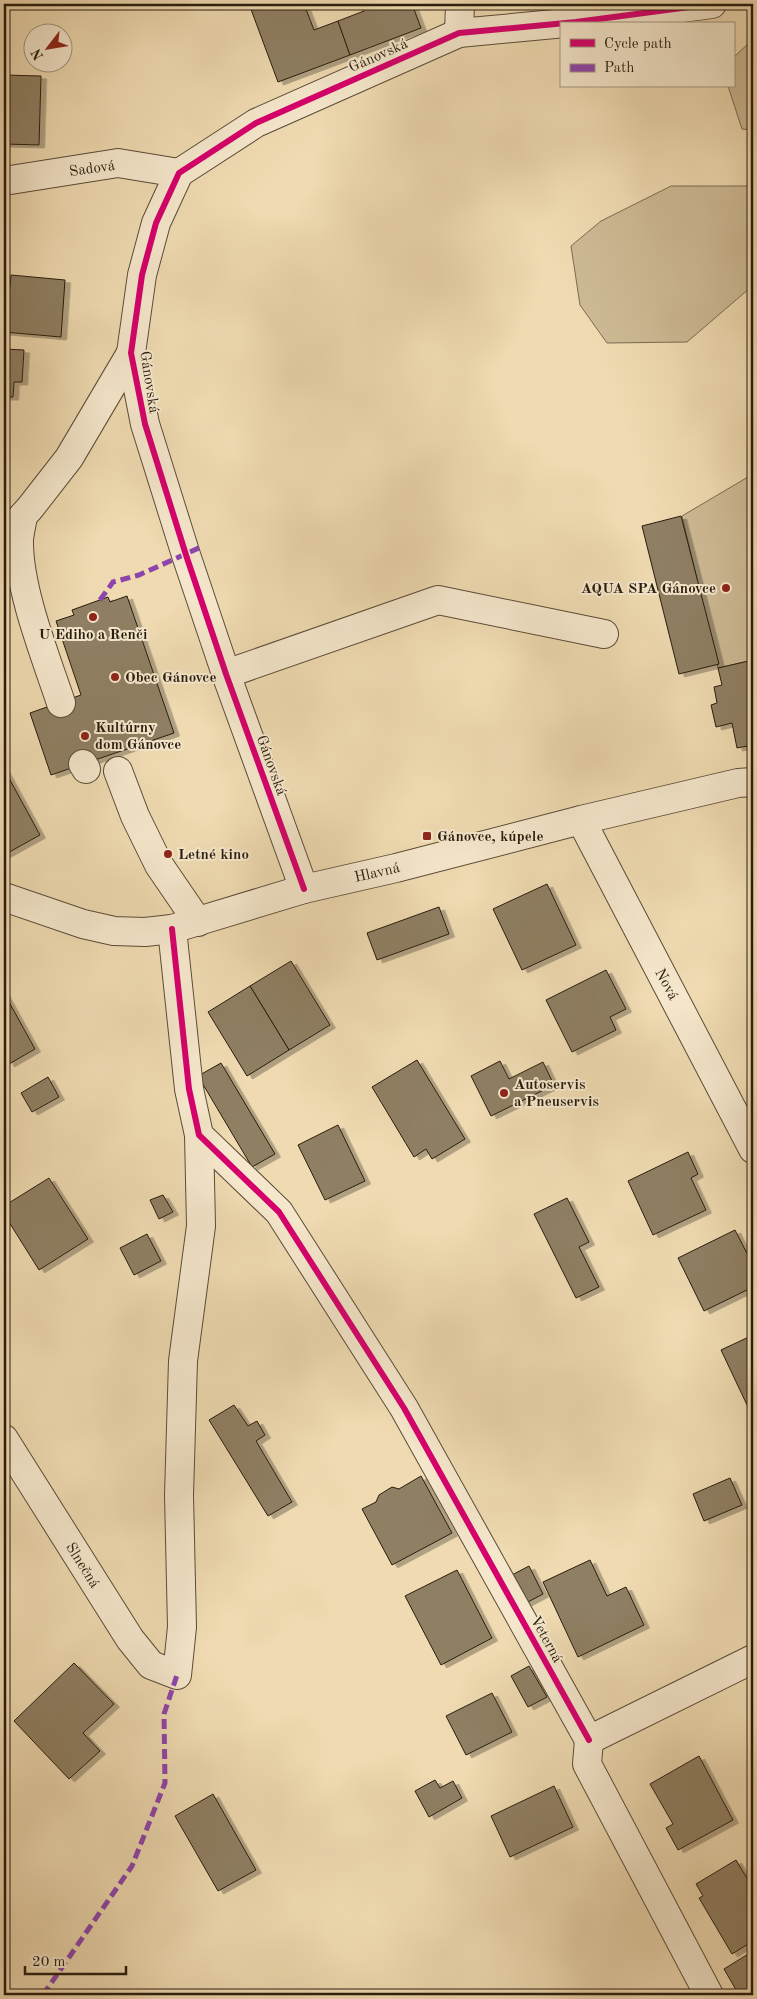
<svg xmlns="http://www.w3.org/2000/svg" width="757" height="1999" font-family="'Old Standard TT',serif">
<style>
.green{fill:#cdba95;stroke:#7a6c52}
.building{fill:#8f7f63;stroke:#281d0e;filter:url(#shadow)}
.lines{fill:none;stroke-linecap:round;stroke-linejoin:round}
.minor-casing{stroke:#5a4c37;stroke-width:30}
.minor{stroke:#f5e7cc;stroke-width:28}
.quiet{stroke:#8e44ad;stroke-width:5;stroke-dasharray:10 5;stroke-linecap:butt}
.cycleway-casing{stroke:#f5e7cc;stroke-width:9}
.cycleway{stroke:#d6006c;stroke-width:6}
.poi-dot{fill:#8f2418;stroke:#f5e7cc;stroke-width:2}
.labels{text-anchor:middle;stroke-width:4;stroke-linejoin:round;paint-order:stroke}
.street-label{font-size:15px;fill:#281d0e;stroke:#f5e7cc}
.poi-label{font-size:15px;font-weight:bold;fill:#281d0e;stroke:#f5e7cc;text-anchor:start}
</style>
<defs>
<filter id="shadow"><feDropShadow dx="5.5" dy="3" stdDeviation="0" flood-color="#0004"/></filter>
</defs>
<rect width="100%" height="100%" fill="#efdab1"/>
<filter id="stains"><feTurbulence type="fractalNoise" baseFrequency=".004" numOctaves="4"/><feColorMatrix values="0 0 0 0 .2 0 0 0 0 .09 0 0 0 0 .02 0 0 0 .5 -.17"/></filter>
<radialGradient id="worn" r=".72"><stop offset=".6" stop-color="#630" stop-opacity="0"/><stop offset="1" stop-color="#630" stop-opacity=".3"/></radialGradient>
<g class="green">
<path d="M753,39v91l-11,-1 -14,-43h5v-28z"/>
<path d="M671,186h82v104l-3,-2 -63,54 -80,1 -27,-38 -9,-59 30,-25z"/>
<path d="M753,474v186l-35,8 -36,-152z"/>
</g>
<g class="building">
<path d="M249,4h55l10,26 24,-9 12,34 -72,27z"/>
<path d="M361,4h51l9,24 -71,27 -12,-34 26,-10z"/>
<path d="M4,75l37,1 -2,69 -35,-1z"/>
<path d="M11,275l54,5 -4,57 -57,-5v-46h6z"/>
<path d="M4,349l20,1 -2,32h-8l-1,15h-9z"/>
<path d="M681,516l38,148 -40,10 -37,-148z"/>
<path d="M127,596l47,137 -123,42 -21,-62 51,-18 -25,-74 18,-6 -2,-5 36,-13 2,5z"/>
<path d="M753,660v85l-16,3 -5,-25 -16,4 -5,-22 6,-2 -3,-16 8,-2 -4,-17z"/>
<path d="M4,769l36,66 -36,20z"/>
<path d="M547,884l29,61 -54,25 -29,-61z"/>
<path d="M439,907l10,27 -72,26 -10,-27z"/>
<path d="M291,961l39,64 -41,25 -39,-64z"/>
<path d="M606,970l20,39 -16,8 6,13 -44,22 -26,-52z"/>
<path d="M250,986l39,64 -42,26 -39,-64z"/>
<path d="M4,993l31,56 -26,15 -5,-10z"/>
<path d="M417,1060l48,79 -33,20 -6,-10 -12,8 -42,-70z"/>
<path d="M500,1061l9,18 34,-17 11,23 -63,31 -20,-40z"/>
<path d="M221,1063l54,91 -23,13 -54,-91z"/>
<path d="M48,1077l11,20 -27,15 -11,-19z"/>
<path d="M338,1125l27,56 -40,19 -27,-55z"/>
<path d="M688,1152l10,22 -7,4 15,32 -53,25 -25,-54z"/>
<path d="M49,1178l39,61 -49,31 -35,-56v-8z"/>
<path d="M163,1195l10,17 -14,7 -9,-19z"/>
<path d="M567,1198l22,44 -10,5 20,40 -23,11 -42,-84z"/>
<path d="M735,1230l18,35v22l-49,24 -26,-53z"/>
<path d="M147,1234l14,27 -27,14 -14,-27z"/>
<path d="M753,1335v70l-5,2 -27,-57z"/>
<path d="M234,1405l14,21 9,-5 8,14 -9,6 36,61 -24,14 -59,-96z"/>
<path d="M421,1476l31,57 -60,32 -30,-56 14,-7 3,-7 13,-8 7,2z"/>
<path d="M730,1478l12,27 -38,16 -11,-27z"/>
<path d="M590,1560l17,36 19,-9 18,38 -66,32 -35,-75z"/>
<path d="M529,1566l14,28 -17,9 -14,-28z"/>
<path d="M457,1570l35,68 -51,27 -36,-69z"/>
<path d="M74,1663l40,41 -31,29 17,18 -31,28 -55,-58z"/>
<path d="M529,1666l18,31 -19,10 -17,-31z"/>
<path d="M492,1693l20,39 -46,23 -20,-39z"/>
<path d="M699,1756l34,64 -55,30 -12,-22 7,-4 -23,-40z"/>
<path d="M435,1780l5,8 13,-7 9,17 -33,19 -14,-26z"/>
<path d="M554,1786l19,41 -63,30 -19,-41z"/>
<path d="M213,1794l43,76 -38,21 -43,-75z"/>
<path d="M736,1860l17,28v53l-21,13 -33,-56 4,-2 -7,-12z"/>
<path d="M753,1951v37l-14,7 -15,-26z"/>
</g>
<g class="lines">
<defs>
<g id="minor">
<path d="M459,33l1,-29"/>
<path d="M4,181l114,-18 61,10"/>
<path d="M23,516c-1,7 -3,15 -4,23 -1,49 26,116 42,164"/>
<path d="M4,537l26,-29 39,-50 62,-105"/>
<path d="M226,674l212,-74 166,34"/>
<path d="M83,764l3,5"/>
<path d="M118,771l17,45 24,49 39,57"/>
<path d="M581,820l172,329"/>
<path d="M304,889l-78,-215 -40,-119 -41,-131 -14,-71 11,-78 14,-52 23,-50 77,-50 203,-90 117,-11 136,-18"/>
<path d="M4,897l79,27 31,7 31,1 27,-3 132,-40 92,-21 185,-48 157,-37 15,-1"/>
<path d="M172,929l17,160 10,46 80,77 125,196 185,332"/>
<path d="M4,1439l126,200 21,26 26,10 5,-48 -3,-132 4,-134 18,-135 -2,-91"/>
<path d="M709,1995l-122,-231 2,-24 164,-81"/>
</g>
</defs>
<use href="#minor" class="minor-casing"/>
<use href="#minor" class="minor"/>
<g class="quiet">
<path d="M100,600l13,-18 26,-7 62,-28"/>
<path d="M43,1995l89,-129 33,-83 -1,-69 13,-39"/>
</g>
<defs>
<g id="cycleway">
<path d="M304,889l-78,-215 -40,-119 -41,-131 -14,-71 11,-78 14,-52 23,-50 77,-50 203,-90 117,-11 136,-18"/>
<path d="M172,929l17,160 10,46 80,77 125,196 185,332"/>
</g>
</defs>
<use href="#cycleway" class="cycleway-casing"/>
<use href="#cycleway" class="cycleway"/>
</g>
<g class="poi-dot">
<circle cx="726" cy="588" r="5"/>
<circle cx="93" cy="617" r="5"/>
<circle cx="115" cy="677" r="5"/>
<circle cx="85" cy="736" r="5"/>
<rect x="422" y="831" width="10" height="10" rx="2.5"/>
<circle cx="168" cy="854" r="5"/>
<circle cx="504" cy="1093" r="5"/>
</g>
<g class="labels">
<g class="street-label">
<text transform="translate(378 55) rotate(-24)" y="5">Gánovská</text>
<text transform="translate(92 168) rotate(-8)" y="5">Sadová</text>
<text transform="translate(150 382) rotate(81)" y="5">Gánovská</text>
<text transform="translate(272 765) rotate(70)" y="5">Gánovská</text>
<text transform="translate(377 872) rotate(-13)" y="5">Hlavná</text>
<text transform="translate(667 984) rotate(62)" y="5">Nová</text>
<text transform="translate(83 1565) rotate(58)" y="5">Slnečná</text>
<text transform="translate(547 1639) rotate(61)" y="5">Veterná</text>
</g>
<g class="poi-label">
<text x="716" y="593" text-anchor="end">AQUA SPA Gánovce</text>
<text x="93" y="639" text-anchor="middle">U Ediho a Renči</text>
<text x="125" y="682">Obec Gánovce</text>
<text x="95" y="732">Kultúrny<tspan x="95" dy="17">dom Gánovce</tspan></text>
<text x="437" y="841">Gánovce, kúpele</text>
<text x="178" y="859">Letné kino</text>
<text x="514" y="1089">Autoservis<tspan x="514" dy="17">a Pneuservis</tspan></text>
</g>
</g>
<rect width="757" height="1999" fill="none" stroke="#efdab1" stroke-width="20"/>
<rect x="5" y="5" width="747" height="1989" fill="none" stroke="#281d0e" stroke-width="2.5"/>
<rect x="10" y="10" width="737" height="1979" fill="none" stroke="#281d0e"/>
<rect x="560" y="22" width="175" height="65" fill="#f5e7cc" stroke="#a39680"/>
<rect x="570" y="39" width="25" height="8" fill="#d6006c" stroke="#a39680"/>
<text x="604" y="48" font-size="15" fill="#281d0e">Cycle path</text>
<rect x="570" y="64" width="25" height="8" fill="#8e44ad" stroke="#a39680"/>
<text x="604" y="72" font-size="15" fill="#281d0e">Path</text>
<g transform="translate(48 48) rotate(239)"><circle r="24" fill="#f5e7cc" stroke="#a39680"/>
<path d="M0-4L9 19L0 12L-9 19Z" fill="#8f2418"/>
<text y="-8" font-size="14" font-weight="bold" text-anchor="middle" fill="#281d0e">N</text>
</g>
<path d="M25 1966v8h101v-8" fill="none" stroke="#281d0e" stroke-width="2.5"/>
<text x="32" y="1966" font-size="15" fill="#281d0e" stroke="#f5e7cc" stroke-width="4" paint-order="stroke">20 m</text>
<rect width="100%" height="100%" filter="url(#stains)"/>
<rect width="100%" height="100%" fill="url(#worn)"/>
</svg>
